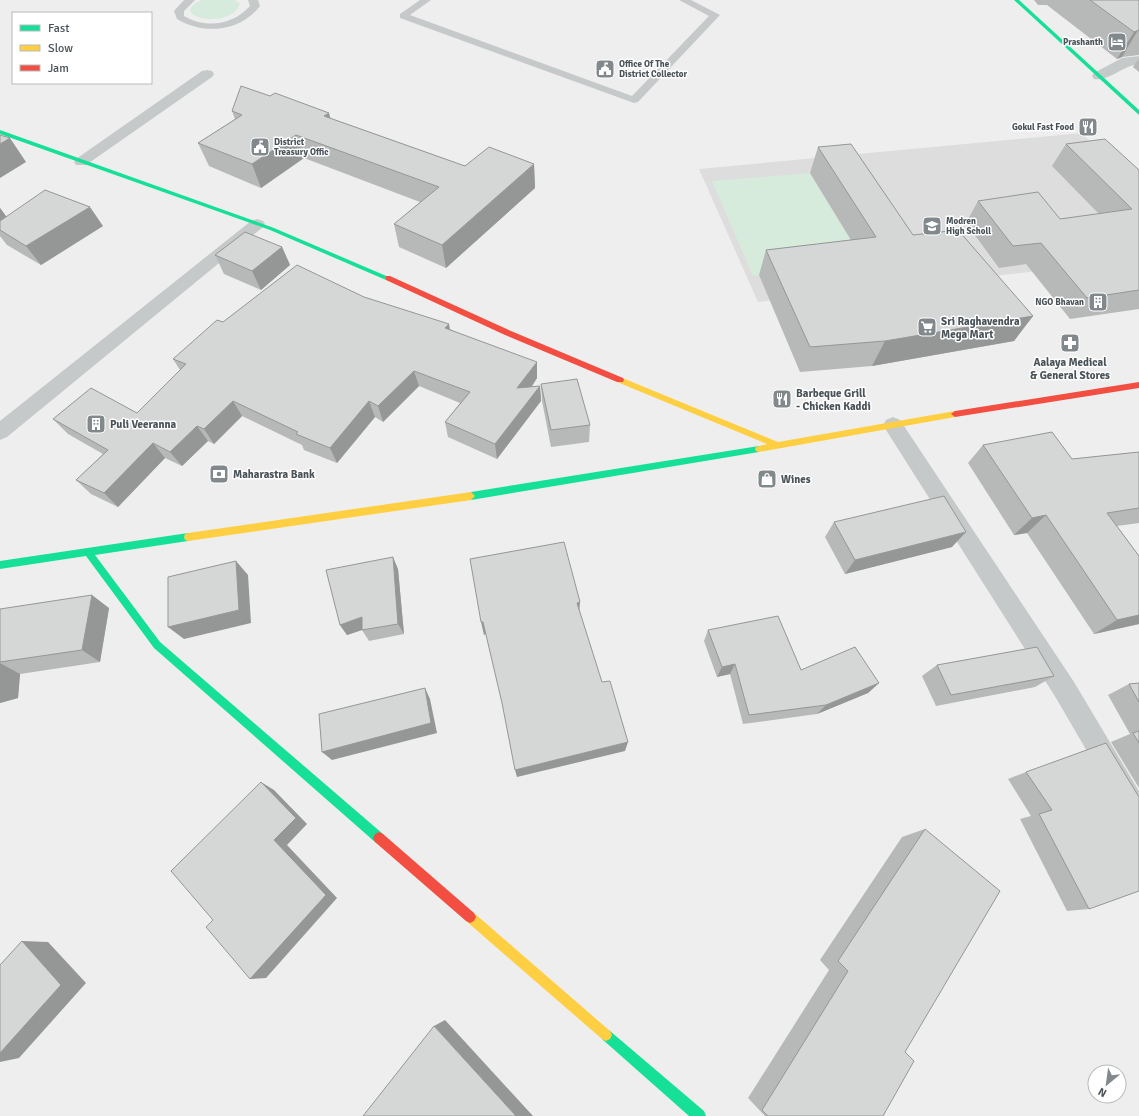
<svg xmlns="http://www.w3.org/2000/svg" width="1139" height="1116" font-family="Signika,sans-serif">
<style>
.education{fill:#ddd}
.green{fill:#d6ebdb}
.lines{fill:none;stroke-linecap:round;stroke-linejoin:round}
.lane{fill:#c6c9c9;fill-rule:evenodd}
.street{fill:#c6c9c9;fill-rule:evenodd}
.fast{fill:#16e098;fill-rule:evenodd}
.slow{fill:#ffcf43;fill-rule:evenodd}
.jam{fill:#f24e42;fill-rule:evenodd}
.wall{fill:#b7b8b8}
.shaded-wall{fill:#959696}
.building{fill:#d5d6d6;stroke:#959696}
.labels{text-anchor:middle;stroke-width:3;stroke-linejoin:round;paint-order:stroke}
.far-poi-label{font-size:9px;font-weight:bold;fill:#485258;stroke:#fff;text-anchor:end}
.poi-label{font-size:11px;font-weight:bold;fill:#485258;stroke:#fff;text-anchor:start}
</style>
<rect width="100%" height="100%" fill="#efeeee"/>
<path class="education" d="M1082,133l57,59v68l-381,42 -59,-133z"/>
<g class="green">
<path d="M202,0h33l5,4c-6,17 -37,19 -49,9l-1,-4 4,-5z"/>
<path d="M810,173l55,91 -112,12 -41,-95z"/>
</g>
<g class="lines">
<g class="lane">
<path d="M184,0h11l-11,11v5c22,13 49,9 66,-10l-2,-6h10l2,6c-20,26 -57,29 -83,13l-3,-8z"/>
<path d="M420,0h11l-21,15 222,81 77,-80 -30,-16h12l29,15 -82,87 -4,1 -234,-85v-4z"/>
</g>
<g class="street">
<path d="M1139,56v8c-15,1 -31,18 -45,15l-2,-3 2,-3 28,-15z"/>
<path d="M207,70l5,1 2,3 -2,3 -126,88h-10l-2,-3 2,-3 126,-88z"/>
<path d="M257,219l6,2 2,3 -2,3 -256,210 -7,3v-19l251,-200z"/>
<path d="M893,417l7,3 174,262 65,109v38l-9,-4 -74,-127 -170,-268 -3,-5 3,-5z"/>
</g>
<g class="fast">
<path d="M1014,0h5l120,110v5z"/>
<path d="M0,130l274,98 117,50 -3,2h-2l-116,-50 -270,-96z"/>
<path d="M759,446l4,3 -4,3 -288,48 -4,-4 4,-4z"/>
<path d="M188,533l3,1 1,3 -1,3 -3,1 -93,14 65,87 223,192 2,4 -2,4 -4,2 -4,-2 -221,-194 -68,-92 -86,13v-8z"/>
<path d="M606,1029l4,2 94,80 2,5h-17l-87,-77 -2,-4 2,-4z"/>
</g>
<g class="slow">
<path d="M620,377l158,65 177,-31 4,3 -4,3 -196,35 -3,-1 -1,-2 1,-2 11,-3 -150,-62v-4z"/>
<path d="M471,492l4,4 -4,4 -283,41 -3,-1 -1,-3 1,-3 3,-1z"/>
<path d="M470,911l4,2 136,118 2,4 -2,4 -4,2 -4,-2 -136,-118 -2,-4 2,-4z"/>
</g>
<g class="jam">
<path d="M386,276h4l121,55 112,47 1,2 -1,2h-6l-112,-47 -119,-55z"/>
<path d="M1139,382v6l-184,29 -4,-3 4,-3z"/>
<path d="M379,832l4,2 91,79 2,4 -2,4 -4,2 -4,-2 -91,-79 -2,-4 2,-4z"/>
</g>
</g>
<g class="wall">
<path d="M1034,0h105v55l-17,2 -5,2 -70,-54h-9z"/>
<path d="M1139,58v14l-6,-5z"/>
<path d="M232,111l98,7 135,48 69,-2 1,24 -89,80 -47,-21 -5,-23 26,-22 -116,-44 -43,30 -52,-22 -11,-23 37,-24z"/>
<path d="M1066,144l73,26v139l-69,10 -44,-55 -27,4 -33,-45 12,-22 82,18 39,-5 -47,-48z"/>
<path d="M818,147l95,88 120,81 -19,25 -142,25 -72,6 -41,-97 7,-25 85,-10 -41,-67z"/>
<path d="M0,208l6,8 97,10 -62,39 -34,-20 -7,-9z"/>
<path d="M282,247l8,18 -29,25 -37,-16 -9,-19z"/>
<path d="M364,297l86,32 87,49 -5,9 8,-1 1,15 -44,58 -49,-22 -3,-15 15,-19 -41,-17 -36,36 -8,-5 -38,46 -33,-13 -2,-5 -60,-29 -28,28 -6,-3 -26,25 -17,-8 -47,49 -27,-13 -15,-14 27,-26 -35,-20 -15,-15 84,-6 43,-43 -7,-11 50,-37z"/>
<path d="M541,384l49,41 -1,17 -38,5 -9,-46z"/>
<path d="M983,445l89,14 67,-7v71l-22,3 22,30v68l-45,10 -67,-101 -13,2 -46,-72z"/>
<path d="M834,522l118,25 -107,27 -20,-37z"/>
<path d="M398,569l6,65 -35,7 -7,-11 -15,5 -7,-10z"/>
<path d="M109,608l-9,54 -80,12 -2,24 -18,5v-94z"/>
<path d="M708,630l93,40 78,13 -11,10 -51,21 -74,10 -13,-50 -13,3 -13,-36z"/>
<path d="M937,665l117,11 -19,11 -99,19 -14,-30z"/>
<path d="M1139,683v105l-28,-46 19,-8 -22,-39 21,-11z"/>
<path d="M1026,772l113,25 -50,112 -22,2 -47,-92 11,-3 -23,-37z"/>
<path d="M925,829l-20,223 -22,64h-118l-17,-18 81,-128 -9,-10 82,-123z"/>
</g>
<g class="shaded-wall">
<path d="M1138,30l-16,27 -5,2 17,-27z"/>
<path d="M329,113l6,23 -11,-20z"/>
<path d="M296,135l8,23 -43,30 -9,-24z"/>
<path d="M10,138l16,24 -26,16v-34z"/>
<path d="M534,164l1,24 -89,80 -4,-23z"/>
<path d="M90,207l13,19 -62,39 -15,-19z"/>
<path d="M0,208l8,11 -8,5z"/>
<path d="M282,247l8,18 -29,25 -9,-19z"/>
<path d="M1033,316l-19,25 -142,25 13,-25z"/>
<path d="M449,324l3,17 -7,-13z"/>
<path d="M537,362v16l-18,26 -2,-16z"/>
<path d="M414,371l5,15 -36,36 -5,-16z"/>
<path d="M540,386l1,15 -44,58 -2,-15z"/>
<path d="M233,401l9,15 -28,28 -10,-15z"/>
<path d="M369,401l6,16 -38,46 -7,-15z"/>
<path d="M197,426l11,15 -26,25 -12,-14z"/>
<path d="M153,443l12,15 -47,49 -14,-14z"/>
<path d="M1046,515l-19,18 -13,2 18,-17z"/>
<path d="M966,532l-14,15 -107,27 10,-14z"/>
<path d="M393,557l5,12 6,65 -6,-10z"/>
<path d="M236,561l12,14 3,48 -67,16 -16,-12z"/>
<path d="M92,595l17,13 -9,54 -18,-12z"/>
<path d="M580,602l-1,13 -2,-12z"/>
<path d="M1139,615v9l-45,10 23,-14z"/>
<path d="M362,617l6,11 -21,7 -7,-10z"/>
<path d="M481,622h2l3,12 -2,1z"/>
<path d="M0,663l20,11 -2,24 -18,5z"/>
<path d="M735,664l-5,10 -13,3 5,-10z"/>
<path d="M879,683l-11,10 -51,21 9,-9z"/>
<path d="M425,688l5,11 7,34 -105,27 -10,-8z"/>
<path d="M628,742l-3,9 -108,26 -2,-7z"/>
<path d="M261,782l13,8 33,34 -20,21 50,53 -71,80 -16,1 24,-139z"/>
<path d="M22,941l26,1 38,41 -67,75 -19,4v-9z"/>
<path d="M445,1020l88,96h-17l-82,-90z"/>
</g>
<g class="building">
<path d="M1090,0h49v30l-5,2z"/>
<path d="M241,86l29,10 5,-3 54,20 -5,3 141,50 24,-19 45,17 -92,81 -48,-21 45,-37 -143,-52 -44,29 -54,-21 44,-28 -10,-4z"/>
<path d="M0,135l10,3 -10,6z"/>
<path d="M1105,139l34,31v120l-52,8 -46,-55 -28,3 -35,-45 60,-9 22,27 72,-10 -66,-65z"/>
<path d="M851,144l62,91 45,-5 75,86 -148,25 -75,6 -44,-97 110,-13 -58,-90z"/>
<path d="M45,190l45,17 -64,39 -26,-16v-9z"/>
<path d="M245,232l37,15 -30,24 -37,-16z"/>
<path d="M297,265l67,32 85,27 -4,4 92,34 -20,26 23,-2 -45,58 -50,-22 25,-30 -56,-21 -36,35 -9,-5 -39,47 -34,-14 2,-2 -65,-31 -29,28 -7,-3 -27,26 -17,-9 -49,50 -28,-13 32,-30 -55,-31 38,-31 46,25 49,-49 -13,-5 44,-39 6,2z"/>
<path d="M577,379l13,46 -39,5 -10,-46z"/>
<path d="M1052,432l20,27 67,-7v56l-32,5 32,43v59l-22,5 -71,-105 -14,3 -49,-73z"/>
<path d="M944,496l22,36 -111,28 -21,-38z"/>
<path d="M564,542l16,60 -3,1 25,79 8,-1 18,61 -113,28 -13,-67 -19,-81h-2l-11,-63z"/>
<path d="M393,557l5,67 -36,6v-13l-22,8 -14,-55z"/>
<path d="M236,561l3,49 -71,17v-50z"/>
<path d="M92,595l-10,55 -82,12v-53z"/>
<path d="M778,616l23,54 54,-23 24,36 -53,22 -77,10 -14,-51 -13,3 -14,-37z"/>
<path d="M1037,647l17,29 -103,19 -14,-30z"/>
<path d="M1139,683v19l-10,-18z"/>
<path d="M425,688l6,35 -109,29 -3,-38z"/>
<path d="M1139,731v12l-6,-10z"/>
<path d="M1106,743l33,54v94l-50,18 -50,-95 13,-4 -26,-38z"/>
<path d="M261,782l35,36 -22,22 52,55 -76,84 -44,-52 7,-7 -42,-49z"/>
<path d="M925,829l75,62 -95,161 9,9 -31,55h-115l-6,-6 86,-139 -10,-10z"/>
<path d="M22,941l39,44 -61,68v-88z"/>
<path d="M434,1026l82,90h-153z"/>
</g>
<defs>
<symbol id="hotel-square" viewBox="-11 -11 22 22"><rect x="-9" y="-9" width="18" height="18" rx="4" fill="#82898c" stroke="#fff"/><path d="M-6-4.5h1.5V1H6V5H4.5V3h-9V5H-6ZM-4 0a1.8 1.8 0 1 1 3.6 0ZM.5 0V-2.5h3Q6-2.5 6 0Z" fill="#fff"/></symbol>
<symbol id="civic-square" viewBox="-11 -11 22 22"><rect x="-9" y="-9" width="18" height="18" rx="4" fill="#82898c" stroke="#fff"/><path d="M-.6-6.5H3V-4.5H.6V-3L4-1V1h2V6H-6V1h2V-1L-.6-3ZM-1.2 2.5V6h2.4V2.5Z" fill="#fff"/></symbol>
<symbol id="restaurant-square" viewBox="-11 -11 22 22"><rect x="-9" y="-9" width="18" height="18" rx="4" fill="#82898c" stroke="#fff"/><path d="M-5-6h1v4h1v-4h1v4h1v-4h1v5L-1.5 .5V6h-2V.5L-5-1ZM5-6V6H3V1.5H1.5Q1.5-4 5-6Z" fill="#fff"/></symbol>
<symbol id="school-square" viewBox="-11 -11 22 22"><rect x="-9" y="-9" width="18" height="18" rx="4" fill="#82898c" stroke="#fff"/><path d="M0-5L7-2L0 1L-7-2ZM-4 1L0 2.5L4 1V4Q0 6-4 4Z" fill="#fff"/></symbol>
<symbol id="building-square" viewBox="-11 -11 22 22"><rect x="-9" y="-9" width="18" height="18" rx="4" fill="#82898c" stroke="#fff"/><path d="M-4-6H4V6H1V3H-1V6H-4ZM-2.5-4.3h1.7v1.8h-1.7ZM.8-4.3h1.7v1.8H.8ZM-2.5-1h1.7V.8h-1.7ZM.8-1h1.7V.8H.8Z" fill="#fff"/></symbol>
<symbol id="supermarket-square" viewBox="-11 -11 22 22"><rect x="-9" y="-9" width="18" height="18" rx="4" fill="#82898c" stroke="#fff"/><path d="M-6-5.5h2.5l.6 2H6L4.5 2H-2.5L-4.4-4H-6ZM-1.5 3.2a1.3 1.3 0 1 0 .1 0ZM3 3.2a1.3 1.3 0 1 0 .1 0Z" fill="#fff"/></symbol>
<symbol id="pharmacy-square" viewBox="-11 -11 22 22"><rect x="-9" y="-9" width="18" height="18" rx="4" fill="#82898c" stroke="#fff"/><path d="M-2-6h4v4h4v4h-4v4h-4v-4h-4v-4h4Z" fill="#fff"/></symbol>
<symbol id="bank-square" viewBox="-11 -11 22 22"><rect x="-9" y="-9" width="18" height="18" rx="4" fill="#82898c" stroke="#fff"/><path d="M-6-4H6V4H-6ZM0-2.3a2.3 2.3 0 1 0 0 4.6a2.3 2.3 0 1 0 0-4.6Z" fill="#fff"/></symbol>
<symbol id="shop-square" viewBox="-11 -11 22 22"><rect x="-9" y="-9" width="18" height="18" rx="4" fill="#82898c" stroke="#fff"/><path d="M-5-2.5h2.3a2.7 3.5 0 0 1 5.4 0H5L5.5 6h-11ZM-1.5-2.5h3a1.5 2.3 0 0 0-3 0Z" fill="#fff"/></symbol>
</defs>
<g fill-rule="evenodd">
<use href="#hotel-square" x="1106" y="31" width="22" height="22"/>
<use href="#civic-square" x="594" y="58" width="22" height="22"/>
<use href="#restaurant-square" x="1077" y="116" width="22" height="22"/>
<use href="#civic-square" x="249" y="136" width="22" height="22"/>
<use href="#school-square" x="921" y="215" width="22" height="22"/>
<use href="#building-square" x="1087" y="291" width="22" height="22"/>
<use href="#supermarket-square" x="916" y="316" width="22" height="22"/>
<use href="#pharmacy-square" x="1059" y="332" width="22" height="22"/>
<use href="#restaurant-square" x="771" y="388" width="22" height="22"/>
<use href="#building-square" x="85" y="413" width="22" height="22"/>
<use href="#bank-square" x="208" y="463" width="22" height="22"/>
<use href="#shop-square" x="756" y="468" width="22" height="22"/>
</g>
<g class="labels">
<g class="far-poi-label">
<text x="1103" y="45">Prashanth</text>
<text x="619" y="67" text-anchor="start">Office Of The<tspan x="619" dy="10">District Collector</tspan></text>
<text x="1074" y="130">Gokul Fast Food</text>
<text x="274" y="145" text-anchor="start">District<tspan x="274" dy="10">Treasury Offic</tspan></text>
<text x="946" y="224" text-anchor="start">Modren<tspan x="946" dy="10">High Scholl</tspan></text>
<text x="1084" y="305">NGO Bhavan</text>
</g>
<g class="poi-label">
<text x="941" y="325">Sri Raghavendra<tspan x="941" dy="13">Mega Mart</tspan></text>
<text x="1070" y="366" text-anchor="middle">Aalaya Medical<tspan x="1070" dy="13">&amp; General Stores</tspan></text>
<text x="796" y="397">Barbeque Grill<tspan x="796" dy="13">- Chicken Kaddi</tspan></text>
<text x="110" y="428">Puli Veeranna</text>
<text x="233" y="478">Maharastra Bank</text>
<text x="781" y="483">Wines</text>
</g>
</g>
<rect x="12" y="12" width="140" height="72" fill="#ffffff" stroke="#b6babc"/>
<rect x="20" y="25" width="20" height="6" fill="#16e098" stroke="#b6babc"/>
<text x="48" y="32" font-size="12" fill="#485258">Fast</text>
<rect x="20" y="45" width="20" height="6" fill="#ffcf43" stroke="#b6babc"/>
<text x="48" y="52" font-size="12" fill="#485258">Slow</text>
<rect x="20" y="65" width="20" height="6" fill="#f24e42" stroke="#b6babc"/>
<text x="48" y="72" font-size="12" fill="#485258">Jam</text>
<g transform="translate(1107 1084) rotate(209)"><circle r="19" fill="#ffffff" stroke="#b6babc"/>
<path d="M0-3L7 15L0 10L-7 15Z" fill="#82898c"/>
<text y="-6" font-size="11" font-weight="bold" text-anchor="middle" fill="#485258">N</text>
</g>
</svg>
